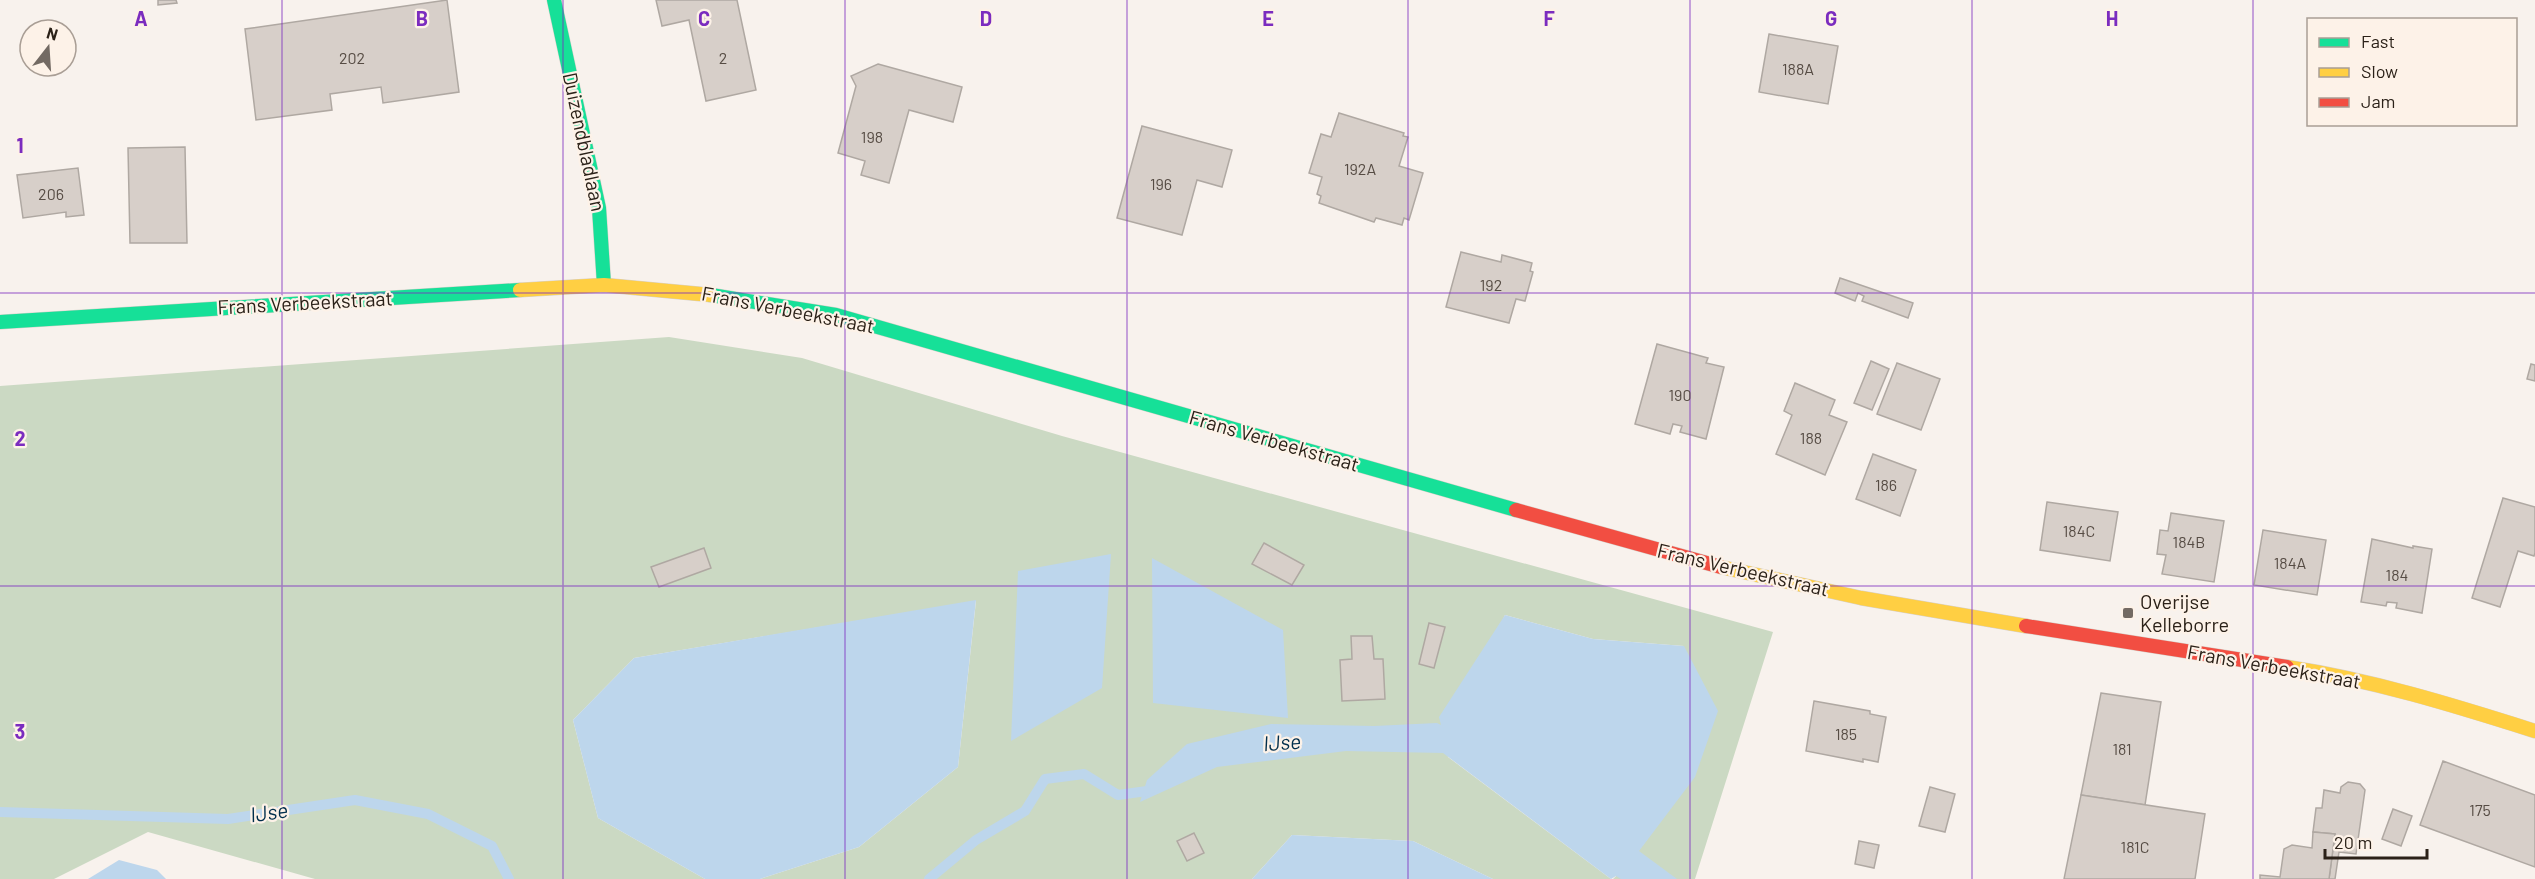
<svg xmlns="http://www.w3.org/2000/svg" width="2535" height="879" font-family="Barlow,sans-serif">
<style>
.forest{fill:#cbd9c3}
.water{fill:#bdd6ec}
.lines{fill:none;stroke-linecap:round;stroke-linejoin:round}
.stream{stroke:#bdd6ec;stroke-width:10}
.building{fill:#d7cfc9;stroke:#afa8a2;stroke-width:1.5}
.fast-casing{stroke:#d7d0c9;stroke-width:15}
.slow-casing{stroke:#d7d0c9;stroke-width:15}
.jam-casing{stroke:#d7d0c9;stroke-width:15}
.fast{stroke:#16e098;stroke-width:14}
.slow{stroke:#ffcf43;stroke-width:14}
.jam{stroke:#f24e42;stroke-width:14}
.grid{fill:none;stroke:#7b2cbf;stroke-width:1.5;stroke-opacity:0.55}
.poi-dot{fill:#736a63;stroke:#fdf2e8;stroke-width:2}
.labels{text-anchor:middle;stroke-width:4.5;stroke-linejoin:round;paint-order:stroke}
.number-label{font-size:16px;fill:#564c44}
.street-label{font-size:20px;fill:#2b2118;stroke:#fdf2e8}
.poi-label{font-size:20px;fill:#2b2118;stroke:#fdf2e8;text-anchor:start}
.water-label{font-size:21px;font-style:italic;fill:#002e4c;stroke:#fdf2e8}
.grid-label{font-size:20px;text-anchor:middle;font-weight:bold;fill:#7b2cbf;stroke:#fdf2e8;stroke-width:4.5;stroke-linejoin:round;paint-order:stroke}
</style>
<rect width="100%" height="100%" fill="#f8f2ed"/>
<path class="forest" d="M669,337l133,21 260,78 711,196 -78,247h-82l14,-13 21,-28 36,-192 -91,-7 -88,-24 -59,124 2,18 163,122h-118l-80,-38 -121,-6 -40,44h-492l99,-32 99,-80 18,-166 -342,57 -61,62 25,98 107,61h-390l-167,-47 -94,47h-54v-493z"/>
<g class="water">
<path d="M1111,554l-9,134 -91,53 7,-170z"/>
<path d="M1152,558l131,72 5,88 -135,-15z"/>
<path d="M976,600l-18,167 -99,80 -99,32h-55l-107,-61 -25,-98 61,-62z"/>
<path d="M1505,615l88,24 91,7 34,65 -23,66 -56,74 38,28h-56l-5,-3 -5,3 -168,-126 -97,-2 -129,16 -77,35 7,-22 40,-36 84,-20 103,2 63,-3 4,2 -2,-8z"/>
<path d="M1292,835l121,6 80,38h-241z"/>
<path d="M119,860l38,10 9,9h-78z"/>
</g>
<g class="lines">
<g class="stream">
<path d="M0,812l228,7 127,-19 73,14 64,32 17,33"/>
<path d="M929,879l47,-39 49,-29 20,-32 39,-5 34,21 29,-4 7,-4"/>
</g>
</g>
<g class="building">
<path d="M158,0h18l1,3 -19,2z"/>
<path d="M447,0l12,92 -76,11 -2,-16 -51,7 2,16 -76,10 -11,-91z"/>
<path d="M656,0h81l19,90 -50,11 -17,-81 -27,6z"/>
<path d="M1769,34l69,12 -10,58 -69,-12z"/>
<path d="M878,64l84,23 -9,35 -44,-12 -20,73 -28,-8 4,-14 -27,-8 18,-67 -5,-10z"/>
<path d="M1339,113l65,20 -1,3 5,1 -9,29 24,7 -14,47 -5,-2 -2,7 -26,-7 -2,4 -55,-19 2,-7 -4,-2 5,-17 -13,-4 12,-39 10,3z"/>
<path d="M1142,126l90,24 -10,37 -25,-7 -15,55 -65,-17z"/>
<path d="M185,147l2,96h-57l-2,-95z"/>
<path d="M78,168l6,47 -18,2v-5l-43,6 -6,-43z"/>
<path d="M1461,252l40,10 1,-7 30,8 -2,8 3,1 -8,29 -9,-2 -7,24 -63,-16z"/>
<path d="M1840,278l73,25 -5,15 -46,-17 2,-5 -6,-3 -3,8 -20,-8z"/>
<path d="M1657,344l51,14 -2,5 18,4 -18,72 -26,-7 2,-6 -9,-2 -3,10 -35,-10z"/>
<path d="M1871,361l18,8 -17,41 -18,-7z"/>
<path d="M1897,363l43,16 -19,51 -44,-16z"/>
<path d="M2531,364l4,1v16l-8,-2z"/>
<path d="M1795,383l40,17 -6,15 18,7 -22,53 -49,-21 16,-39 -8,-4z"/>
<path d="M1873,454l43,16 -16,46 -44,-17z"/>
<path d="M2503,498l32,9v46l-1,3 -16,-5 -18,56 -28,-9z"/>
<path d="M2047,502l71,10 -8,49 -70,-11z"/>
<path d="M2171,513l53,8 -10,61 -52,-8 4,-19 -9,-1 3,-24 8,1z"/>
<path d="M2263,530l63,10 -9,55 -63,-10z"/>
<path d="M2372,539l41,9v-2l19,3 -10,64 -26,-5 1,-5 -10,-1 -1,4 -25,-4z"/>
<path d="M1264,543l40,22 -12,20 -40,-21z"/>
<path d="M704,548l7,20 -52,19 -8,-20z"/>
<path d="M1429,623l16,4 -11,41 -15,-4z"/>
<path d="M1351,636h21l2,23h9l2,40 -43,2 -2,-41 12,-1z"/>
<path d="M2101,693l60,9 -16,103 -64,-10z"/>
<path d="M1814,701l56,10v3l16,3 -8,45 -15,-3v3l-57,-11z"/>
<path d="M2443,761l92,34v72l-115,-42z"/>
<path d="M2348,782l12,2 5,6 -9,64 -17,-2 -4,27h-6l6,-45 -22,-2 3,-24h6l2,-18 16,3 1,-6z"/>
<path d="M1930,787l25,7 -10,38 -26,-6z"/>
<path d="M2081,795l124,19 -10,65h-131z"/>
<path d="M2393,809l19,7 -11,30 -19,-7z"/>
<path d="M2313,832l22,2 -6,45h-69v-4l20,2 4,-28 8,-4 20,3z"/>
<path d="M1194,833l10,20 -17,8 -10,-20z"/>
<path d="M1859,841l20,4 -5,23 -19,-4z"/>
</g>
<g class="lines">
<defs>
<g id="fast">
<path d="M554,0l45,208 5,77"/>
<path d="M711,295l125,20 680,195"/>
<path d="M0,322l520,-32"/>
</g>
<g id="slow">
<path d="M520,290l84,-5 107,10"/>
<path d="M1721,567l140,31 165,28"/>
<path d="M2287,667c85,13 166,38 248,64"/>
</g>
<g id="jam">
<path d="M1516,510l205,57"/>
<path d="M2026,626l261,41"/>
</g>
</defs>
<use href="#fast" class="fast-casing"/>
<use href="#slow" class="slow-casing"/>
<use href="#jam" class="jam-casing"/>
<use href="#fast" class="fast"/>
<use href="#slow" class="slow"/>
<use href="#jam" class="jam"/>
</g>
<path class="grid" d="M282,0v879M563,0v879M845,0v879M1127,0v879M1408,0v879M1690,0v879M1972,0v879M2253,0v879M0,293h2535M0,586h2535"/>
<rect class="poi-dot" x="2122" y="607" width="12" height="12" rx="3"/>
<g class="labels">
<g class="number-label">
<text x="352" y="64">202</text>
<text x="723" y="64">2</text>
<text x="1798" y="75">188A</text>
<text x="872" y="143">198</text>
<text x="1360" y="175">192A</text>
<text x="1161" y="190">196</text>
<text x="51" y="200">206</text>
<text x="1491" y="291">192</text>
<text x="1680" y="401">190</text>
<text x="1811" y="444">188</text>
<text x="1886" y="491">186</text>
<text x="2079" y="537">184C</text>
<text x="2189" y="548">184B</text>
<text x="2290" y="569">184A</text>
<text x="2397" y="581">184</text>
<text x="1846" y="740">185</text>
<text x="2122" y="755">181</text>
<text x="2480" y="816">175</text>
<text x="2135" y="853">181C</text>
</g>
<g class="street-label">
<text transform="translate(584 142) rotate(78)" y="7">Duizendbladlaan</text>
<text transform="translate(305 303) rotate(-3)" y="7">Frans Verbeekstraat</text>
<text transform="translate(788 310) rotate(11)" y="7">Frans Verbeekstraat</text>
<text transform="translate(1274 441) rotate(16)" y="7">Frans Verbeekstraat</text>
<text transform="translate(1743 570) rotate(13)" y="7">Frans Verbeekstraat</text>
<text transform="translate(2274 667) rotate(10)" y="7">Frans Verbeekstraat</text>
</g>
<g class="poi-label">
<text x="2140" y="609">Overijse<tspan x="2140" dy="23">Kelleborre</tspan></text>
</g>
<g class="water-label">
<text transform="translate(1282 743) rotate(-4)" y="7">IJse</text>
<text transform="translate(269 813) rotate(-8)" y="7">IJse</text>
</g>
</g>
<g class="grid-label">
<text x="141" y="26">A</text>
<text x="422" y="26">B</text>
<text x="704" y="26">C</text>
<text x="986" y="26">D</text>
<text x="1268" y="26">E</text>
<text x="1549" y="26">F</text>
<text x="1831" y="26">G</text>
<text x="2112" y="26">H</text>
<text x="20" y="153">1</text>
<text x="20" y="446">2</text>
<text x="20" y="739">3</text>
</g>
<rect x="2307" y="18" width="210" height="108" fill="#fdf2e8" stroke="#a99e95" stroke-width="1.5"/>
<rect x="2319" y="38" width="30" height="9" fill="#16e098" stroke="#a99e95" stroke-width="1.5"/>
<text x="2361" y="48" font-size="18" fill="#2b2118">Fast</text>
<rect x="2319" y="68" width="30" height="9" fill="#ffcf43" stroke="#a99e95" stroke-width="1.5"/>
<text x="2361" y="78" font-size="18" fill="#2b2118">Slow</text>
<rect x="2319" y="98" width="30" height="9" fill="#f24e42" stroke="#a99e95" stroke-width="1.5"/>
<text x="2361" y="108" font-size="18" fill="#2b2118">Jam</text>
<g transform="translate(48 48) rotate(17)"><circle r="28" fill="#fdf2e8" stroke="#a99e95" stroke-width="1.5"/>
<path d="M0-4.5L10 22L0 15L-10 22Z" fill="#736a63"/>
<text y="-9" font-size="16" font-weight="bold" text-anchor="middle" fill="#2b2118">N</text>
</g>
<path d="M2325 849v9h102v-9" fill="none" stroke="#2b2118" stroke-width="3"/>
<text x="2334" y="849" font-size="18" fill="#2b2118" stroke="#fdf2e8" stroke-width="4.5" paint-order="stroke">20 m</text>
</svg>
